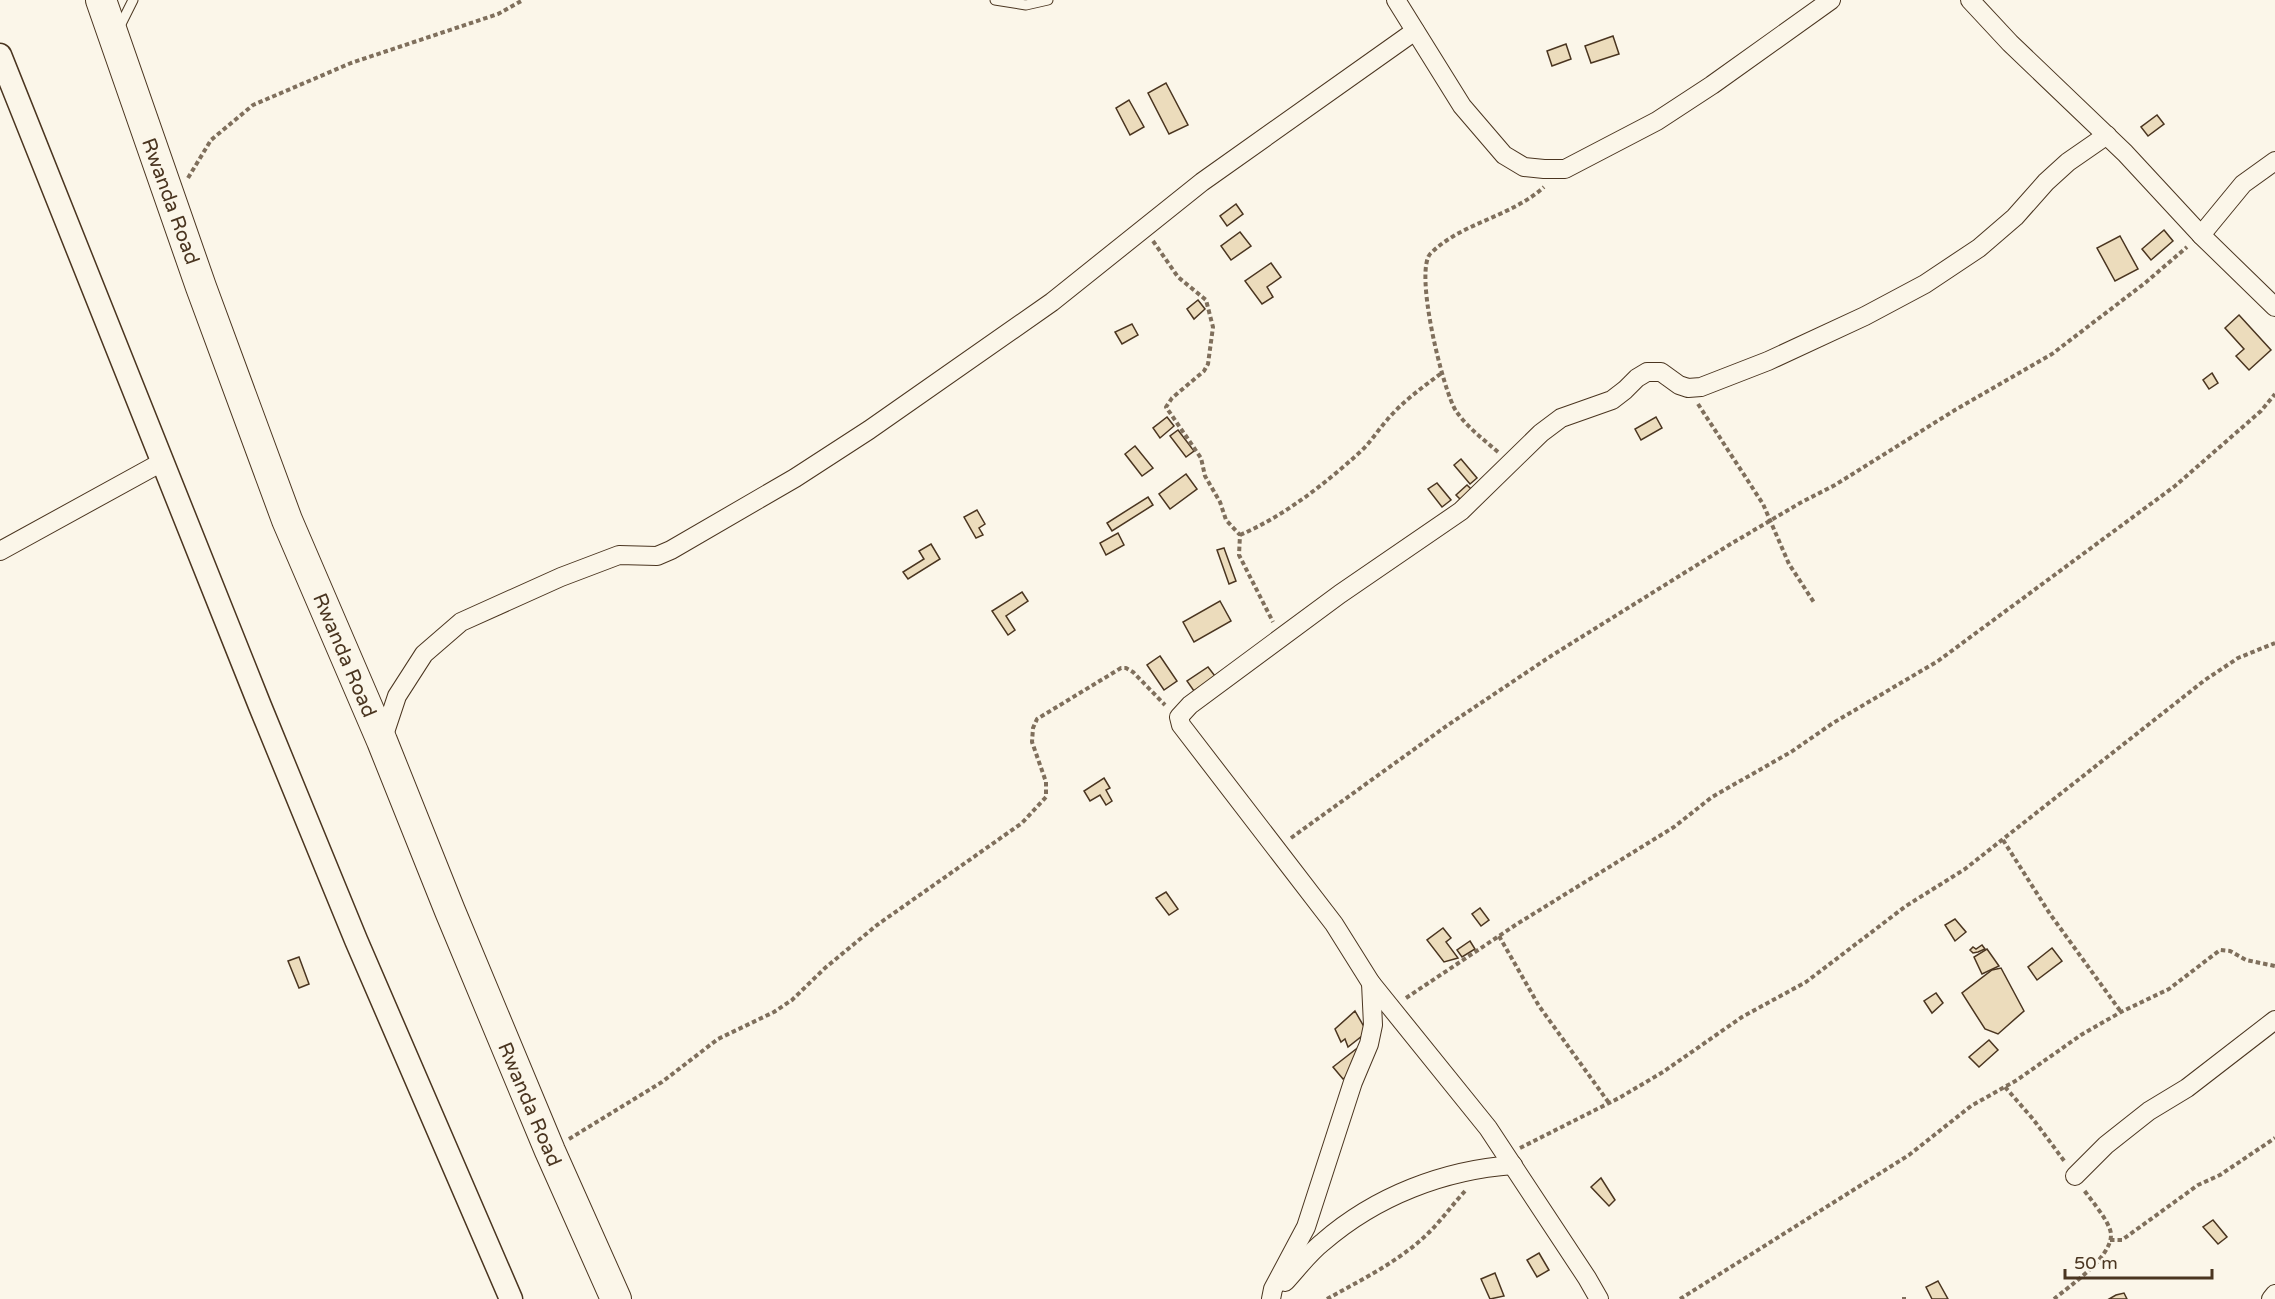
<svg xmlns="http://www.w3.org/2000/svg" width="2275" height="1299" font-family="'Varela Round',sans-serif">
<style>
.building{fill:#ecdcbc;stroke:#4a3520;stroke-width:1.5}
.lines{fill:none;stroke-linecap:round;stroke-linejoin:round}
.service-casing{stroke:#4a3520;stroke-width:11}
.minor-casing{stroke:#4a3520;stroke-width:20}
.tertiary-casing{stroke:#4a3520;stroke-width:25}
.trunk-casing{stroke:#4a3520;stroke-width:32}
.path{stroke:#7f6f5c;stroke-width:4;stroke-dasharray:4.5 3;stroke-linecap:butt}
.service{stroke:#fbf6e9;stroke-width:9}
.minor{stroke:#fbf6e9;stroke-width:18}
.tertiary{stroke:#fbf6e9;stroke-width:22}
.trunk{stroke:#fbf6e9;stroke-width:30}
.labels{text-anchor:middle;stroke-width:4.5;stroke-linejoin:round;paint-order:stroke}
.street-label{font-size:20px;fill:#4a3520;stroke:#fbf6e9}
</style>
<rect width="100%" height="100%" fill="#fbf6e9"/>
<g class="building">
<path d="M1613,36l6,18 -28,9 -6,-17z"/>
<path d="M1566,44l5,15 -19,7 -5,-15z"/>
<path d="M1166,83l22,42 -19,9 -21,-41z"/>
<path d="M1129,100l15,27 -14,8 -14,-27z"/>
<path d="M2157,115l7,9 -16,12 -7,-9z"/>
<path d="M1236,204l7,10 -16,12 -7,-10z"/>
<path d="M2164,230l9,11 -22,19 -9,-11z"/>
<path d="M1240,232l11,14 -20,14 -10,-14z"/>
<path d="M2120,236l18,33 -23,12 -18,-33z"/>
<path d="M1271,263l10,14 -14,10 6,10 -11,7 -17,-23z"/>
<path d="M1198,300l7,9 -11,10 -7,-10z"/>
<path d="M2239,315l32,35 -22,20 -13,-14 8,-7 -19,-21z"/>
<path d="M1132,324l6,11 -16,9 -7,-12z"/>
<path d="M2212,373l6,10 -9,6 -6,-9z"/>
<path d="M1167,417l7,9 -14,12 -7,-10z"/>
<path d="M1656,417l6,11 -21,12 -6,-11z"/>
<path d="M1178,430l16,21 -8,6 -16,-21z"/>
<path d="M1135,446l18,22 -11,8 -17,-22z"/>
<path d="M1461,459l16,19 -7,6 -16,-19z"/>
<path d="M1186,474l11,15 -27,20 -11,-15z"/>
<path d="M1437,483l14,17 -9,7 -14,-18z"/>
<path d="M1467,485l8,8 -11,10 -8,-8z"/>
<path d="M1148,497l5,8 -41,26 -5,-8z"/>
<path d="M977,510l8,14 -6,4 4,7 -7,3 -12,-21z"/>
<path d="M1118,533l6,12 -18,10 -6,-12z"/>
<path d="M931,544l9,15 -32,20 -5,-7 21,-13 -5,-8z"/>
<path d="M1224,548l12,33 -7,3 -12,-34z"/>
<path d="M1022,592l6,9 -22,15 9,14 -7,5 -16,-24z"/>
<path d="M1220,601l11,20 -37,21 -11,-20z"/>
<path d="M1160,656l17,25 -13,9 -17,-25z"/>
<path d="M1208,667l7,9 -21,15 -7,-10z"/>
<path d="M1104,778l6,10 -4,2 6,11 -6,4 -6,-10 -10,6 -6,-10z"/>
<path d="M1166,892l12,17 -9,6 -13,-17z"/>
<path d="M1480,908l9,12 -8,6 -9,-12z"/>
<path d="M1955,919l11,13 -11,9 -10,-16z"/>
<path d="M1443,928l8,10 -5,4 12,16 -14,4 -17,-22z"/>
<path d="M1470,941l5,8 -13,8 -5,-7z"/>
<path d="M1982,945l3,4 -7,3 -5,1 -3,-3 3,-3 3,2z"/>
<path d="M2052,948l10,13 -25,19 -9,-13z"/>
<path d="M1987,949l12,17 -17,8 -8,-17z"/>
<path d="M299,957l10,27 -10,4 -11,-27z"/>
<path d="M2001,968l23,43 -26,23 -13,-5 -23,-36 30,-23z"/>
<path d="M1936,993l7,10 -11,10 -8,-12z"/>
<path d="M1355,1011l12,21 -19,15 -3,-8 -4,3 -6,-13z"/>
<path d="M1989,1040l9,10 -19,17 -10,-10z"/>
<path d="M1360,1046l10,12 -27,21 -10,-12z"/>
<path d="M1601,1178l14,22 -6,6 -18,-19z"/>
<path d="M2213,1220l14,17 -9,7 -15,-17z"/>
<path d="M1539,1253l10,17 -12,7 -10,-17z"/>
<path d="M1495,1273l9,23 -14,3 -9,-20z"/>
<path d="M1938,1281l10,18h-16l-6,-12z"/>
<path d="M2124,1293l3,6h-18l7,-4z"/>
</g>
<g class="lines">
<defs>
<g id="service">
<path d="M995,0l31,5 22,-5"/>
<path d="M119,28l14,-28"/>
</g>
<g id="minor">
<path d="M1396,0l66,106 42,49 20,12 20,2h21l92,-48 55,-36 119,-85"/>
<path d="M1970,0l40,43 115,110 76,82 74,72"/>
<path d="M2201,235l42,-51 32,-23"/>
<path d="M0,551l162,-89"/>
<path d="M382,741l15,-45 27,-42 37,-32 100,-45 58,-22 38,1 14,-6 124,-72 74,-48 183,-128 150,-120 213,-151"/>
<path d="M2075,1176l31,-31 43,-34 38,-23 88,-68"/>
<path d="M1285,1282c12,-13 24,-29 38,-40 53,-46 121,-72 190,-77"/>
<path d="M1271,1299l2,-10 33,-62 47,-145 16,-38 4,-19 -2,-42"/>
<path d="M1599,1299l-12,-21 -99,-150 -117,-145 -37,-59 -153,-199 -2,-8 11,-12 150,-111 121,-83 80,-78 20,-15 51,-18 13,-10 12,-12 10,-6h14l18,13 9,3 13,-1 67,-26 97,-45 60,-32 54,-36 36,-31 31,-35 22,-20 39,-27"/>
<path d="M2271,1299l4,-5"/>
</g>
<path id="tertiary" d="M0,55l260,651 96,234 155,359"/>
<path id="trunk" d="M101,0l100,287 86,233 95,221 68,170 100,240 66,148"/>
</defs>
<use href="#service" class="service-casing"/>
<use href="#minor" class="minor-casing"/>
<use href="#tertiary" class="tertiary-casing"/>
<use href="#trunk" class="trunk-casing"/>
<g class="path">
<path d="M188,178l23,-38 42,-35 98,-42 147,-49 25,-14"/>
<path d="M1153,241l25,36 28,23 7,27 -5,37 -4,7 -32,27 -6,9 35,51 4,18 15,26 6,18 14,15 -1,20 34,67"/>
<path d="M1698,404l65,100 26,60 26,40"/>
<path d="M1498,452c-15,-13 -31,-25 -42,-41 -13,-20 -43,-142 -25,-158 32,-31 80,-36 113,-66"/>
<path d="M1240,535c44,-19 85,-51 120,-83 11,-10 18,-22 27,-32 16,-19 36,-33 56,-48"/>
<path d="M1291,838l154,-111 106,-71 178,-111 71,-42 35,-18 120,-75 97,-56 93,-71 42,-36"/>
<path d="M2003,840l47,74 71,98"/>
<path d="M1499,936l40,70 70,97"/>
<path d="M1406,998l111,-74 157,-97 38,-30 79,-45 42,-29 105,-62 237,-175 86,-75 14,-17"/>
<path d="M2005,1087l28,32 32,43"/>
<path d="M569,1139l93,-57 56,-43 56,-27 18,-12 33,-32 52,-43 145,-102 24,-26v-15l-14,-40 1,-14 4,-9 84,-51h5l7,4 32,33"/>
<path d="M1520,1148l99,-50 44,-26 79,-55 64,-35 100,-76 59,-37 240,-189 33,-22 37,-15"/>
<path d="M2110,1240h12l76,-55 22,-10 55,-37"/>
<path d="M1327,1299c32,-18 67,-35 95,-60 17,-15 29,-33 44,-49"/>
<path d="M1680,1299l229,-144 62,-49 46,-26 64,-45 40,-23 48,-23 51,-39 10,1 16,9 29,6"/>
<path d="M1902,1299h4"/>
<path d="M2054,1299c17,-14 58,-42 57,-65 -1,-12 -20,-34 -27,-44"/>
</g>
<use href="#service" class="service"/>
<use href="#minor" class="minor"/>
<use href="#tertiary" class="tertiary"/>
<use href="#trunk" class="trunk"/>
</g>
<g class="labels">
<g class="street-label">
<text transform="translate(171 201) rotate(70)" y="7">Rwanda Road</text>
<text transform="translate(345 655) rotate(67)" y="7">Rwanda Road</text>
<text transform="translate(530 1104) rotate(67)" y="7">Rwanda Road</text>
</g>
</g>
<path d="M2065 1269v9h147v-9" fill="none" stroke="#4a3520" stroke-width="3"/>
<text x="2074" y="1269" font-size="18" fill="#4a3520" stroke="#fbf6e9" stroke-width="4.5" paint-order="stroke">50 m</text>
</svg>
